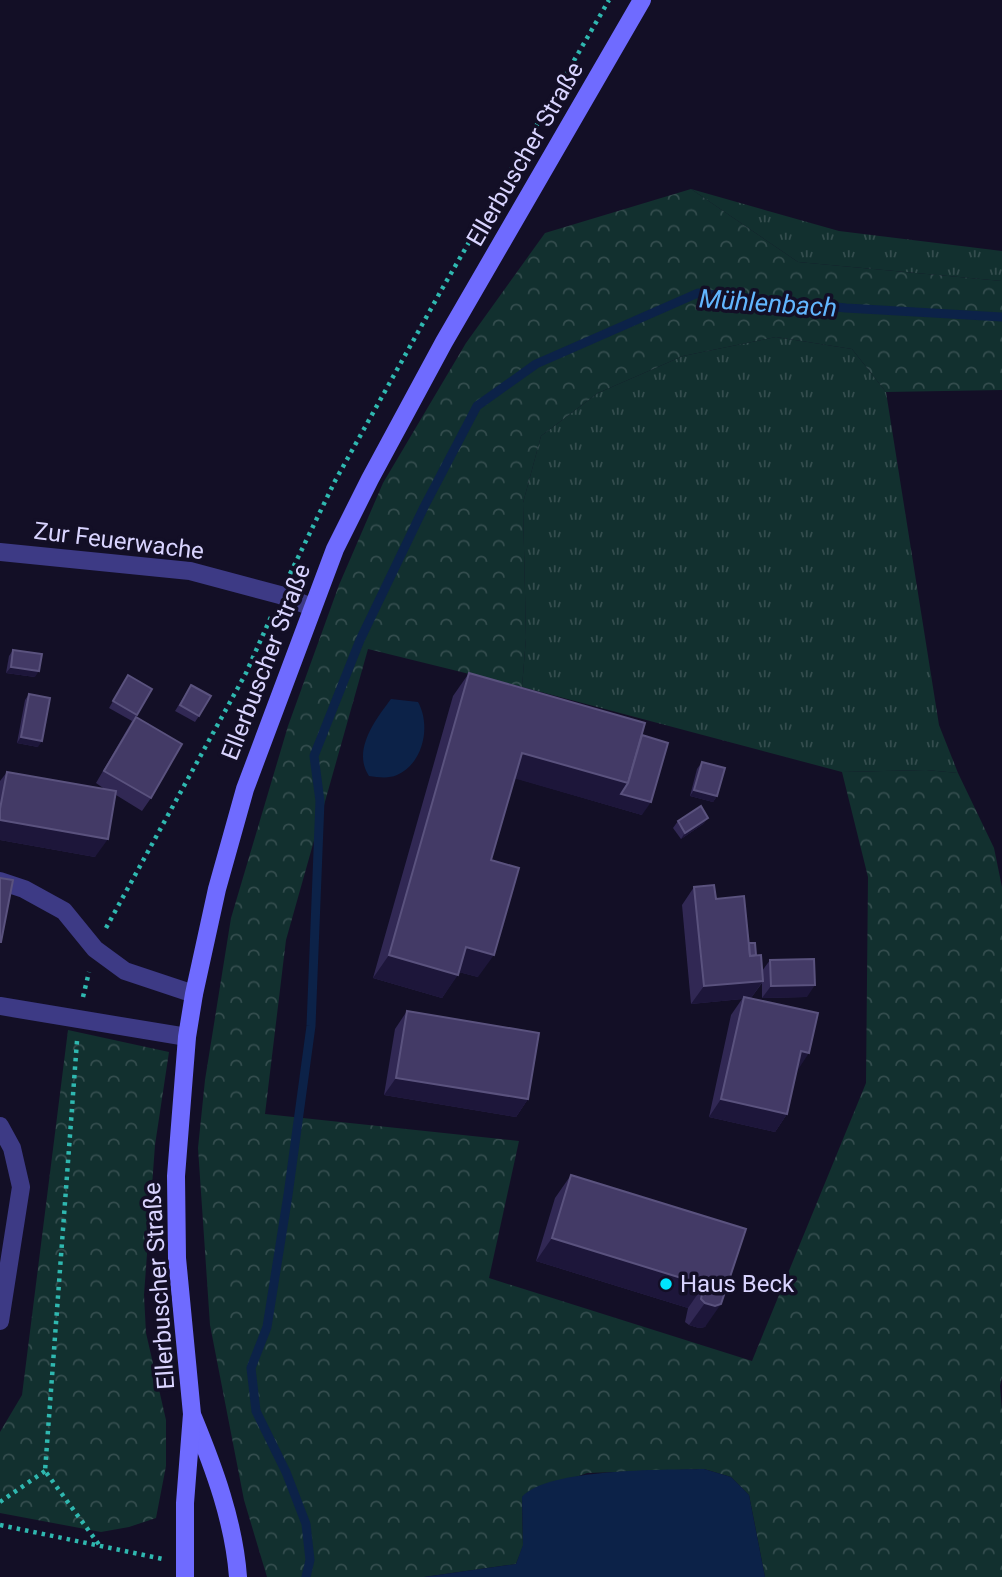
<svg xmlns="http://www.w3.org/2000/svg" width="1002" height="1577" font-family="Roboto,sans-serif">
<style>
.grass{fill:url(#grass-tufts)}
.forest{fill:url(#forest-crowns)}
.water{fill:#0c2248}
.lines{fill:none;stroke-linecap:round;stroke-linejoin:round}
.stream{stroke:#0c2248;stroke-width:9}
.path{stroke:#2fb8b0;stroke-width:4.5;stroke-dasharray:3.5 5;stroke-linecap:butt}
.street{stroke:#3d3a85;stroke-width:18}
.secondary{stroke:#6f6bff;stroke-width:18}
.wall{fill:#312854}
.shaded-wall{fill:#1d163a}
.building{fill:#433a66;stroke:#5a527e;stroke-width:2}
.poi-dot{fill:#00e5ff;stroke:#130f26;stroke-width:2.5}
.labels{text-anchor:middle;stroke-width:7;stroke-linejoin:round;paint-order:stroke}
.street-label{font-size:24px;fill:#d9d4ff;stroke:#130f26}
.poi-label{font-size:24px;fill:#d9d4ff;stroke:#130f26;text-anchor:start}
.water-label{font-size:26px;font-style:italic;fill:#62b6ff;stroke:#130f26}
</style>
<defs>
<pattern id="grass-tufts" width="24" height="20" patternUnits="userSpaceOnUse" patternTransform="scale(1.75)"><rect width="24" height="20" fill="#12302f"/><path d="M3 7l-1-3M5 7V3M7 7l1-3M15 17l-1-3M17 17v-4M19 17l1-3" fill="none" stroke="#344d4e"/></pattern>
<pattern id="forest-crowns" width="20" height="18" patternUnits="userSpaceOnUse" patternTransform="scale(1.75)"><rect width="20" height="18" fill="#12302f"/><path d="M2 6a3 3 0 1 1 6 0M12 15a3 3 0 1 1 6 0" fill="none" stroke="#344d4e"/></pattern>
</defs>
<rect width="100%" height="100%" fill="#130f26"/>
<g class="grass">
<path d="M691,189l148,42 163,20v30l-204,-19z"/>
<path d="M776,337l76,12 34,43 53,333 19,48 -32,-3 -84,2 -320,-85 4,-49 -3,-135 18,-67 57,-43 85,-37z"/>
</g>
<g class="forest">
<path d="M691,189l107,73 204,19v109l-116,2 -34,-43 -76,-12 -93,19 -85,37 -57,43 -18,67 3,135 -4,49 -154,-38 -82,291 -21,174 254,27 -30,137 263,83 114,-278 2,-206 -26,-105 84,-2 32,3 36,75 8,39v490l-2,9 2,24v167h-237l-16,-82 -18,-18 -27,-8 -117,4 -65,24 1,49 -7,18 -92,13h-157l-23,-77 -34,-175 -12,-177 7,-68 26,-162 57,-192 51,-141 44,-102 83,-140 79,-110z"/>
<path d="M68,1030l101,22 -14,93 -11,150 2,38 20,87v46l-10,52 -27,9 -28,5 -101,-19v-81l22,-37z"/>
</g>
<g class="water">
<path d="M391,699l27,3c13,23 6,61 -21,73 -9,4 -19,2 -28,1 -17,-25 6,-56 22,-77z"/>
<path d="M704,1469l27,8 18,18 16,82h-341l92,-13 7,-19 -1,-48c25,-29 142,-27 182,-28z"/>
</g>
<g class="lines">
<path class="stream" d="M306,1577l4,-17 -4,-36 -20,-52 -30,-61 -5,-43 16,-41 21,-132 23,-169 9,-225 -6,-45 46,-116 64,-133 53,-101 59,-42 162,-71 148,15 156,9"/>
<g class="path">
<path d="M290,574l45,-93 107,-192 167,-289"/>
<path d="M106,928l140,-255 25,-56"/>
<path d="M83,997l6,-25"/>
<path d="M77,1041l-32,430 55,75"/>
<path d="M0,1502l45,-31"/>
<path d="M0,1525l163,34"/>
</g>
<g class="street">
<path d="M0,552l190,19 90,24 32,12"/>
<path d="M0,881l24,8 40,22 31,38 30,22 69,23"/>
<path d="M0,1006l187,31"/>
<path d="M0,1126l12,22 9,39 -21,134"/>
</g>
<g class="secondary">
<path d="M193,1417c21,51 41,105 45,160"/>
<path d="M185,1577v-74l7,-89 -15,-156 -1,-82 11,-139 7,-43 23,-105 28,-100 90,-240 35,-70 74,-137 198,-342"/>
</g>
</g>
<g class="wall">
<path d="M13,650l22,27 -29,-4 3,-17z"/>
<path d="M469,673l173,62v80l-127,-37 -24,82 -13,117 -19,-5 -17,26 -69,-20 80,-282z"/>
<path d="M128,675l24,14 -16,28 15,81 -9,13 -26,-16 -21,62 -95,-17v-59l7,-9 99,18 -10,-7 36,-62 -23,-13z"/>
<path d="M191,685l8,31 -4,6 -20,-11z"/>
<path d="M29,694l9,53 -21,-4 8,-43z"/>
<path d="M702,762l15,34 -4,6 -23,-6 7,-27z"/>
<path d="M708,818l-5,6 -22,15 -8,-11 5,-7z"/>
<path d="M694,887l22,12 33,44 7,12 6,16 8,-11 37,37 -45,1v-15l-11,15 46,73 -10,43 -12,18 -66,-15 22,-102 11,-16 -51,5 -9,-99z"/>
<path d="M407,1011l121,88 -12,18 -132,-22 11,-66z"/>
<path d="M571,1175l175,54 -41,98 -6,1 -10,-3 -4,-3 3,-14 -152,-47 19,-63z"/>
</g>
<g class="shaded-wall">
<path d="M11,667l28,4 -4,6 -29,-4z"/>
<path d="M21,737l21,4 -4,6 -21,-4z"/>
<path d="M522,753l106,30 23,19 -9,13 -136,-39z"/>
<path d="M694,790l23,6 -4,6 -23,-6z"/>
<path d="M708,818l-5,6 -22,15 4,-6z"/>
<path d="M0,820l108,19 -13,18 -95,-17z"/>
<path d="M466,947l28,8 -16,22 -28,-7z"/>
<path d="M389,955l69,20 -16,23 -69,-20z"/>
<path d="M763,981l-12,17 -7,-1 -2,2 -51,5 13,-18z"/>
<path d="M815,985l-8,12 -45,1 9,-12z"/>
<path d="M801,1051l8,2 -12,18z"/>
<path d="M396,1078l132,21 -12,18 -132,-22z"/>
<path d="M721,1099l66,15 -12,18 -66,-15z"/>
<path d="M552,1238l152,47 -16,23 -152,-47z"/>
<path d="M705,1303l16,1 -16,23 -6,1 -10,-3z"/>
</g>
<g class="building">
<path d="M13,650l29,4 -3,17 -28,-4z"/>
<path d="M469,673l176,50 -17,60 -106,-30 -31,107 28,8 -25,87 -28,-8 -8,28 -69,-20z"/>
<path d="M128,675l24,14 -15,26 -24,-14z"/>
<path d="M191,685l20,11 -12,20 -19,-11z"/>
<path d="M29,694l21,4 -8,43 -21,-4z"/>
<path d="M136,717l46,27 -31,54 -47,-27z"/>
<path d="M642,735l26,8 -17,59 -30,-8 7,-11z"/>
<path d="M702,762l23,6 -8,28 -23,-6z"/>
<path d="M7,772l109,19 -8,48 -108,-19v-11z"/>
<path d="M701,806l7,12 -23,15 -7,-12z"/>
<path d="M0,878l13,2 -12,62h-1z"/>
<path d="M714,885l2,14 28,-3 6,60 11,-1 2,26 -59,5 -10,-99z"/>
<path d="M749,943h6l1,12 -6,1z"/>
<path d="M814,959l1,26 -44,1 -1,-26z"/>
<path d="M744,997l74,16 -9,40 -8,-2 -14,63 -66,-15z"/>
<path d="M407,1011l132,22 -11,66 -132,-21z"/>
<path d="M571,1175l175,54 -25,75 -6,2 -10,-3 -4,-4 3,-14 -152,-47z"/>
</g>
<circle class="poi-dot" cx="666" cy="1284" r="7"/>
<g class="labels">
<g class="street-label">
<text transform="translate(525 154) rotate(-60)" y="8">Ellerbuscher Straße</text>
<text transform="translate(119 541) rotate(7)" y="8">Zur Feuerwache</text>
<text transform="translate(266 662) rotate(-69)" y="8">Ellerbuscher Straße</text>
<text transform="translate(159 1286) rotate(-94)" y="8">Ellerbuscher Straße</text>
</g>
<g class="poi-label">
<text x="680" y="1292">Haus Beck</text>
</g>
<g class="water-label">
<text transform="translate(768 303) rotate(4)" y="9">Mühlenbach</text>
</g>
</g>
</svg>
